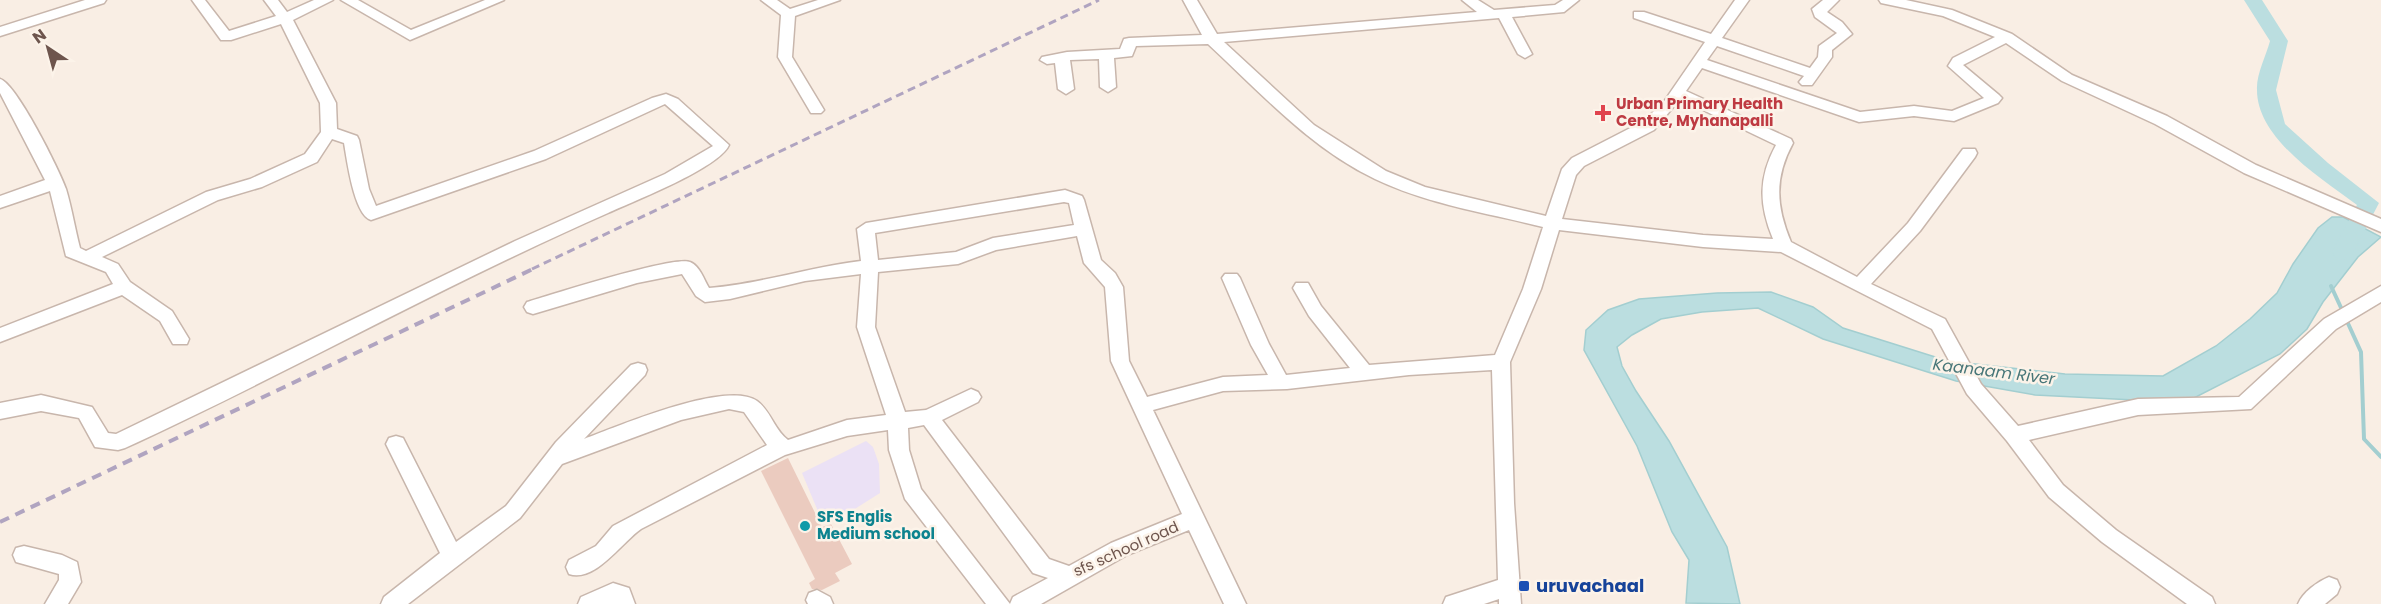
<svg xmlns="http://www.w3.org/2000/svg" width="2381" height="604" font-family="Poppins,sans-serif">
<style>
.education{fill:#ebe1f5}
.water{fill:#bbdee0;stroke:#a3ced0;stroke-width:1.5}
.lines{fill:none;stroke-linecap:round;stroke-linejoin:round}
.stream{stroke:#a3ced0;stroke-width:4}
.river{fill:#bbdee0;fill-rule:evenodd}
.building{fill:#ebcbbf}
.minor-casing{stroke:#c8b6ac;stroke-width:3}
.minor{fill:#fff;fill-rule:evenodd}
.rail-far1{stroke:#b0a4c0;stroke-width:3;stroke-dasharray:8 5;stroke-linecap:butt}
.rail{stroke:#b0a4c0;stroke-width:4;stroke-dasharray:10 7;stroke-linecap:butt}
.health-dot{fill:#e0444e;stroke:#fcf3e9;stroke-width:2}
.culture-dot{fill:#0f9aa8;stroke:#fcf3e9;stroke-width:2}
.transit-dot{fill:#1a4fb4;stroke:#fcf3e9;stroke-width:2}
.labels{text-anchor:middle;stroke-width:5;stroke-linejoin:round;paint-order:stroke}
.health-label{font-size:15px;font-weight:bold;fill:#be3a42;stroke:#fcf3e9;text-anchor:start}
.culture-label{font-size:15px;font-weight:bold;fill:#0d838f;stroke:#fcf3e9;text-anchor:start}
.street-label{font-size:15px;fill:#6e554d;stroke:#fcf3e9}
.water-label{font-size:16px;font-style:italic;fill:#477678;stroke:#fcf3e9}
.near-transit-label{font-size:18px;font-weight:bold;fill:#164399;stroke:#fcf3e9;text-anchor:start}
</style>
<rect width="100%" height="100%" fill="#f9eee4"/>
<path class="education" d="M866,441l7,6 6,17 1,29 -41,26h-7l-5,-6 -7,3 -18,-43z"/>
<path class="water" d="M2332,217h11l38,20 -23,20 -35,45 -16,27 -27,25 -88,45 -38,2 -119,-6 -79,-14 -133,-42 -65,-31 -56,4 -41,7 -29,16 -15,12 5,19 14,25 33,50 58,106 13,57 -54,-1 3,-43 -17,-28 -35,-86 -53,-96 2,-20 22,-20 31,-11 78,-6 54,-1 42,15 30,21 105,33 117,13 98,2 53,-30 34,-27 27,-26 16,-29 25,-36z"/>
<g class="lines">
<g class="stream">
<path d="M2331,286l12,26"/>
<path d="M2346,319l15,33 3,87 17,18"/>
</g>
<path class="river" d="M2244,0h18l26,41 -12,49 9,34 43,39 51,40 -28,54 -8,3 -8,-3 -3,-5 25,-47c-35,-26 -100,-66 -100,-115 -1,-15 9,-34 13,-49z"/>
</g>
<path class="building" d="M788,458l34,69 9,-3 21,40 -17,9 5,8 -18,9 -10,-1 -3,-6 6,-4 -54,-108z"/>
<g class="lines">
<defs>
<g id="minor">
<path d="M85,0h21l-2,3 -104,33v-9z"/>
<path d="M192,0h13l24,31 47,-15 -12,-16h14l9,12 27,-12h19l-40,20 43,83 1,26 20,7 2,4 10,49 7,17 158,-55 118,-53 14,-4 12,5 51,46c-10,23 -95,56 -121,68 -164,72 -320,160 -483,235l-7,2 -23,-3 -16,-29 -38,-7 -41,8v-16l41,-8 51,12 16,26 8,1 399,-193 150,-67 48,-28 -48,-42 -119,55 -175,61c-17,-5 -24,-60 -27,-77l-12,-4 -15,23 -55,25 -44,13 -116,57 16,7 12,18 42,29 17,28 -2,5h-14l-13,-23 -38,-26 -122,47v-14l113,-44 -7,-12 -40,-16 -16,-65 -50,17v-12l45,-16 -45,-87v-14c16,4 60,92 66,110 6,20 9,40 14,59l6,3 120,-59 44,-13 55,-25 16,-22 -1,-29 -39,-79 -50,16h-10z"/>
<path d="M341,0h17l53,30 74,-30h19l-94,40z"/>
<path d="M761,0h16l13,9 28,-9h22l-45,16 -3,41 32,53 -3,3h-10l-33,-56 3,-42z"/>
<path d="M1183,0h14l20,34 260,-22 -15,-12h16l16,10 61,-5 8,-5h16l-15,12 -52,5 20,37 -7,4 -7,-4 -19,-36 -275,24 90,83 72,46 39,16 121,29 16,-47 10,-11 70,-36 21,-19 42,-61 -71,-24v-6h10l67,22 24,-34h14l-27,38 88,30 8,-11 1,-11 18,-13 -22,-16 -3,-8 11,-9h16l-12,12 15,10 10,12 -20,16v7l-20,28h-10l-3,-3 5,-6 -87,-30 -10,14 153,52 54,-6 38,5 32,-13 -36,-32 5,-8 42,-21 -52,-21 -62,-13 -2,-3h27l46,10 60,24 60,41 95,41 89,49 125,54v13l-137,-59 -89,-49 -93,-43 -56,-38 -43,22 36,30 3,3 -4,5 -44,18 -40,-5 -55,6 -157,-54 -16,23 105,48 2,4c-19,35 -17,63 -2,99l66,35 51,-54 55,-74h12l2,4 -2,4 -55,74 -49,53 74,35 36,65 37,42 120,-27 101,-2 85,-78 57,-33v16l-45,27 -85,80 -113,6 -109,25 34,45 53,45 96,67 3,7h-28l-85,-62 -53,-45 -42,-56 -40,-47 -35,-65 -151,-77 -78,-5 -144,-17 -18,59 -31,73 4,141 7,101h-22v-5l-15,5h-41l3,-7 52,-17 -6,-210 -83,5 -122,14 -64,2 -70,19 93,194h-22l-35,-74 -62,25 -86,49h-31l3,-7 35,-19 -15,-5 -109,-148 -16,3 1,22 12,39 89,115h-24l-81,-105 -16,-49 -1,-20 -41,6 -62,19 -144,74c-19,13 -46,54 -72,45l-3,-7 3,-7 27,-14 17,-20 154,-81 -23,-33 -15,-3 -48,11 -119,44 -42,54 -112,86h-27l3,-7 56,-44 -54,-109 3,-6 7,-2 7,2 53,104 50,-36 50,-64 75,-77 7,-2 7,2 2,5 -2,5 -61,64c35,-13 142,-59 173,-38 14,10 17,29 31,39l59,-20 39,-5 -29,-88 4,-53 -56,7 -75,18 -25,3 -9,-6 -14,-22 -45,9 -104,31 -6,-2 -3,-5 3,-5c23,-7 148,-47 163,-40 10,4 14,18 19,26 51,-4 101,-21 152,-27l-4,-32 9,-6 199,-33 17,6 2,4 17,60 14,13 8,14 6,74 18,36 76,-20 45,-2 -17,-30 -29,-67 3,-4h12l3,4 29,66 17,31 64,-7 -41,-52 -16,-28 3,-5h12l13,23 48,59 126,-10 28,-66 20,-62c-56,-14 -116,-23 -168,-48 -65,-31 -115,-87 -167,-135l-72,2 -4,10 -18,2 2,29 -8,5 -8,-5 -1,-28 -29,1 4,29 -8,5 -8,-5 -3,-26 -8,1 -7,-4 2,-3 25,-5 53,-3 4,-10 5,-1 73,-3zM1680,99l96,46c-18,33 -17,60 -3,94l-70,-4 -141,-16 14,-44 8,-9 70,-36zM1064,202l5,1 5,22 -81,13 -37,14 -78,8 -3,-27zM1077,236l7,27 21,24 6,74 71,153 -71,29 -42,23 -20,-7 -107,-139 36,-18 3,-5 -3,-5 -7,-3 -45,21 -21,2 -30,-85 3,-55 80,-8 38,-14z"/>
<path d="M24,546l38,9 15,7 4,20 -13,22h-23l14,-24v-6l-43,-12 -3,-7 3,-7z"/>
<path d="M2329,577l8,3 3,7 -3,7 -12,10h-27c5,-12 19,-22 31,-27z"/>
<path d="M613,583l16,5 6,16h-57l3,-7z"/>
<path d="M817,590l13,7 3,7h-25l-2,-4 3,-7z"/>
</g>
</defs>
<use href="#minor" class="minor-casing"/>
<use href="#minor" class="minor"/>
<path class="rail-far1" d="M532,269l567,-269"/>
<path class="rail" d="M0,522l535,-254"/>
</g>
<path class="health-dot" d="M1600 104h6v6h6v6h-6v6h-6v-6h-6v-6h6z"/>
<circle class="culture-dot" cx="805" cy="526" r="6"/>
<rect class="transit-dot" x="1518" y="580" width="12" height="12" rx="3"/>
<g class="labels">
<g class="health-label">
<text x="1616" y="109">Urban Primary Health<tspan x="1616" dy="17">Centre, Myhanapalli</tspan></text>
</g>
<g class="culture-label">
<text x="817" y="522">SFS Englis<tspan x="817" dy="17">Medium school</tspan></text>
</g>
<g class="street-label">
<text transform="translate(1126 549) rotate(-24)" y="5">sfs school road</text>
</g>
<g class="water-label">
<text transform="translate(1994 371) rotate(7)" y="6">Kaanaam River</text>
</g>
<g class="near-transit-label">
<text x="1536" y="592">uruvachaal</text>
</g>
</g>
<g transform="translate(48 48) rotate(324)" stroke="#fcf3e9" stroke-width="4.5" paint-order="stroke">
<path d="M0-4.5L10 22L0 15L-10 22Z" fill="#6e554d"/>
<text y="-9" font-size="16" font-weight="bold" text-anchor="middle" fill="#6e554d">N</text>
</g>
</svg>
